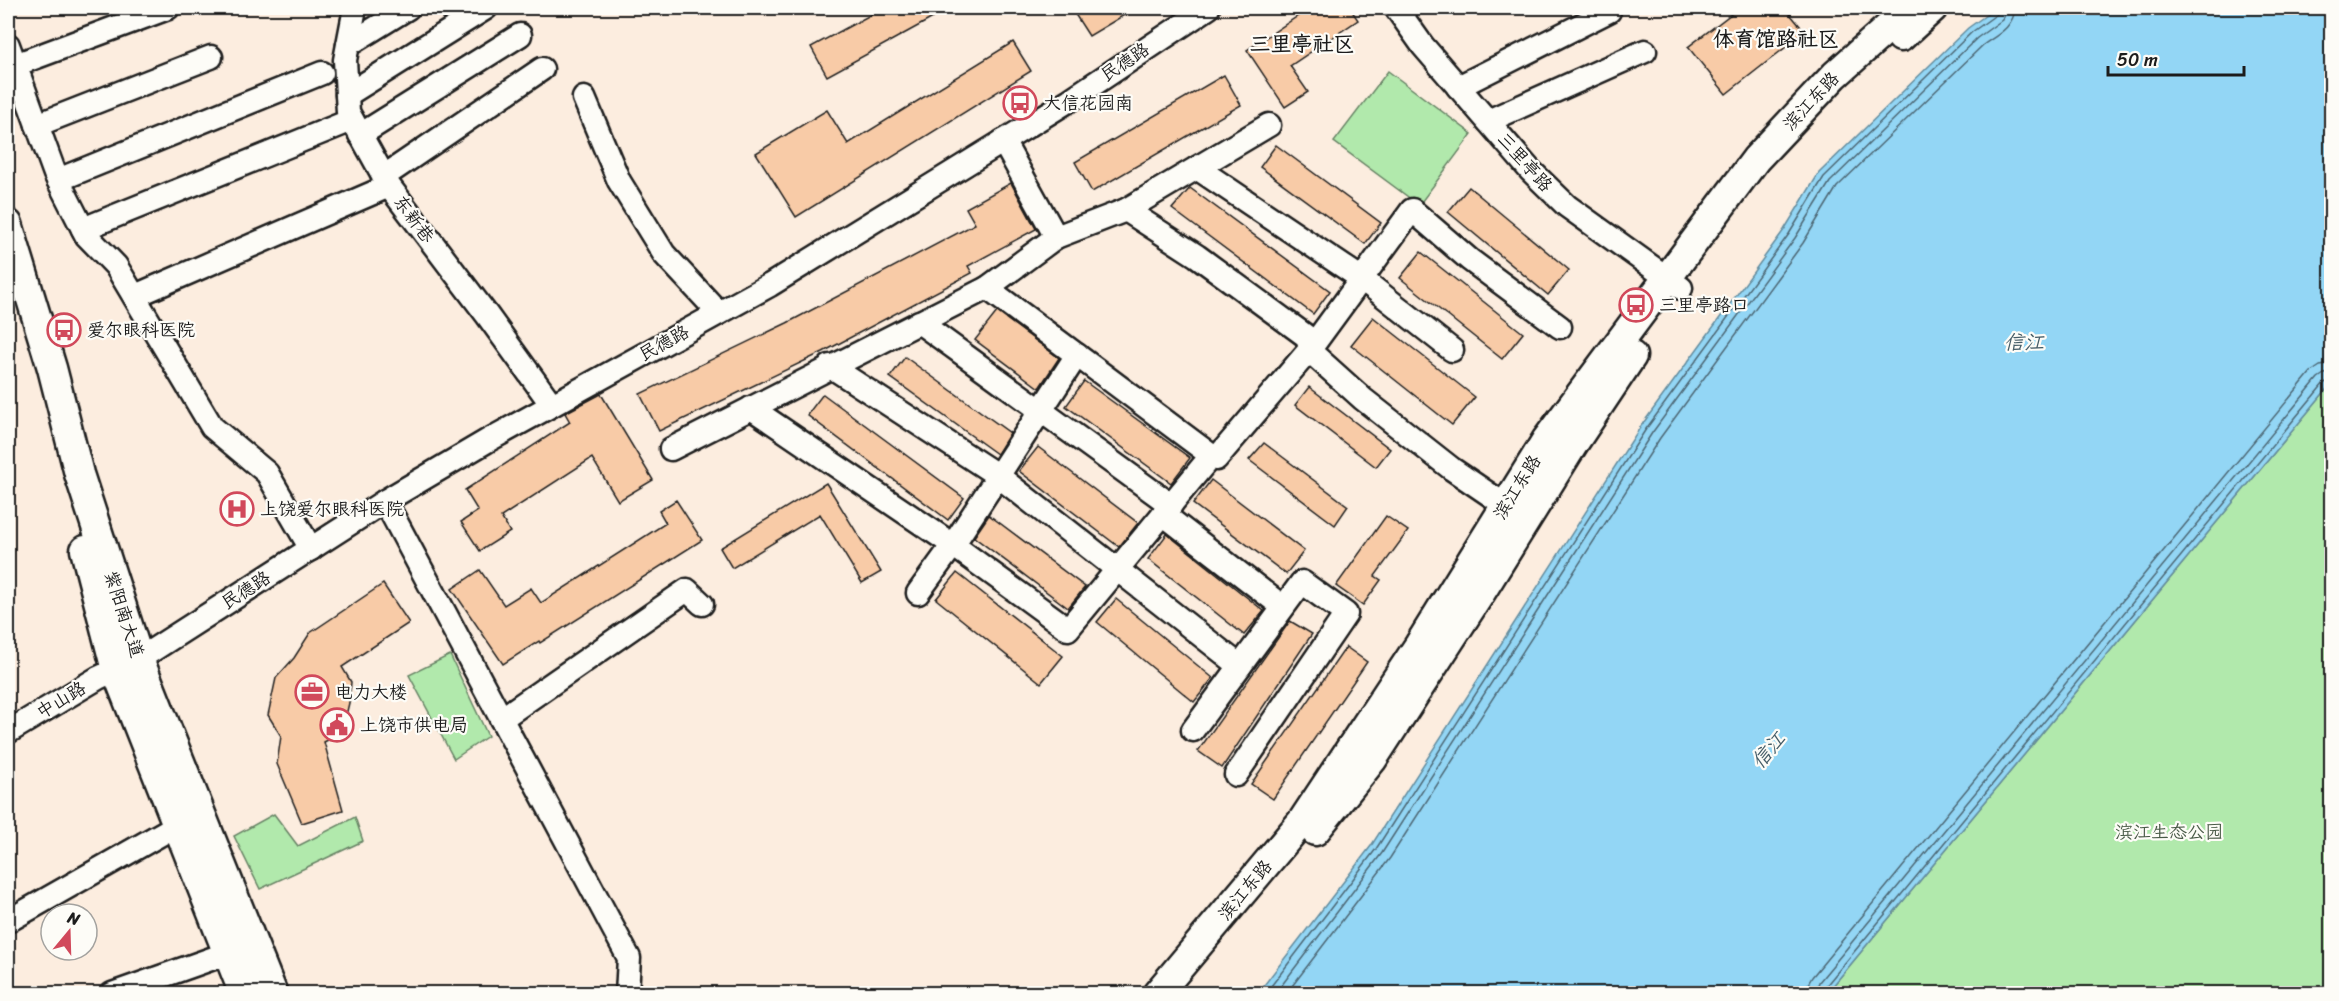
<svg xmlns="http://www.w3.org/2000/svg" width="2339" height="1001" font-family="Sriracha,'LXGW WenKai TC',sans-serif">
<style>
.green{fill:#b1e9ac;stroke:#668264;stroke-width:1.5}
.water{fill:#93d6f5;stroke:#638c9e;stroke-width:1.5}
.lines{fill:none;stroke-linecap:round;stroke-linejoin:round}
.shore{stroke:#4c6673;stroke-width:1.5}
.building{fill:#f8cba7;stroke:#1c1c1c;stroke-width:1.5}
.minor-casing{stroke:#1c1c1c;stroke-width:27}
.major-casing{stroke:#1c1c1c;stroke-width:33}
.minor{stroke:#fdfcf7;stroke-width:22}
.major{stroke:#fdfcf7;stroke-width:28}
.labels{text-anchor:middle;stroke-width:4.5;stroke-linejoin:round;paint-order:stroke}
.street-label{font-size:18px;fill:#1c1c1c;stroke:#fdfcf7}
.poi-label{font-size:18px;fill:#1c1c1c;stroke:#fdfcf7;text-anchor:start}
.park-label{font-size:18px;fill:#495a47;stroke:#fdfcf7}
.water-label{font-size:20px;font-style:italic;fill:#465d68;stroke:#fdfcf7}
.quarter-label{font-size:21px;font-weight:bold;fill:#1c1c1c;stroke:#fdfcf7}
</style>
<rect width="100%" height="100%" fill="#fceddf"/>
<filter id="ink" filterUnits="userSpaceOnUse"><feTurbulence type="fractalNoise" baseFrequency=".0167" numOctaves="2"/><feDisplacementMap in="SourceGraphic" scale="12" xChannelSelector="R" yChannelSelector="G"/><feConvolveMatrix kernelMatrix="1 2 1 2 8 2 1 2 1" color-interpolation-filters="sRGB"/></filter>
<g filter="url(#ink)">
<g class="green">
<path d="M1388,71l84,63 -53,71 -85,-63z"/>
<path d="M2331,384v609h-504z"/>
<path d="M450,655l38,81 -34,23 -45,-84z"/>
<path d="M274,814l24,32 57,-29 8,24 -103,48 -26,-53z"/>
</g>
<path class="water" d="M1996,8h335v376l-504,609h-569l113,-147 270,-420 143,-196 35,-57 149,-145z"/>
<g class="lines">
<g class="shore">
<path d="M1265,994l111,-145 270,-420 143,-195 35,-57 148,-145 25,-18 2,-6"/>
<path d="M1275,994l107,-141 270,-420 143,-195 35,-56 147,-144 25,-18 4,-12"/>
<path d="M1286,994l104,-136 270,-420 143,-195 34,-56 146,-142c14,-10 31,-18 32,-37"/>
<path d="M1806,994l2,-10 4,-7 499,-605 9,-6 12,-2"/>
<path d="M1815,994l4,-12 499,-604 6,-4 8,-1"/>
<path d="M1823,994l2,-7 499,-604 8,-3"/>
</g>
</g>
<g class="building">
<path d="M883,8h68l-124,68 -16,-29z"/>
<path d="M1071,8h65l-47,28z"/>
<path d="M1310,8h40l8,12 -68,46 18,26 -23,15 -38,-57z"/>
<path d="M1739,8h46l20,24 -79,62 -38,-47z"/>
<path d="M1013,42l18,29 -235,146 -40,-64 71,-43 21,34z"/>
<path d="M1224,75l17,30 -149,87 -17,-30z"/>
<path d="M1276,145l105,78 -16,21 -105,-77z"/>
<path d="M1011,183l25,46 -68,37 4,7 -149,79 -164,79 -19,-37 147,-71 188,-99 -9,-16z"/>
<path d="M1469,187l100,83 -21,25 -100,-83z"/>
<path d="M1190,188l140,103 -17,23 -141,-105z"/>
<path d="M1421,252l102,81 -21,26 -102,-81z"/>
<path d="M997,312l62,46 -20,30 -64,-48z"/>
<path d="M1373,317l102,80 -23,28 -101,-80z"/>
<path d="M905,357l105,76 -13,21 -107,-77z"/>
<path d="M1084,381l106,77 -19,25 -105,-77z"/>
<path d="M1309,387l81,62 -14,18 -81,-62z"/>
<path d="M601,394l52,86 -35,21 -26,-43 -91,59 9,15 -30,19 -19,-29 17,-11 -13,-21 105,-68 -5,-9z"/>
<path d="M823,394l141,104 -16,22 -141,-105z"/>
<path d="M1264,443l84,63 -13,19 -86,-65z"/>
<path d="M1038,447l100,76 -19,24 -100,-76z"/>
<path d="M1211,480l93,71 -18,23 -93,-70z"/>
<path d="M826,483l55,89 -19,11 -42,-69 -88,54 -12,-20z"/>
<path d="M676,500l26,40 -162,103 -1,-2 -36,23 -51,-75 28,-19 24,35 27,-17 10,15 125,-80 -7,-12z"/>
<path d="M989,515l96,72 -17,21 -94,-71z"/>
<path d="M1386,516l22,15 -33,45 6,4 -18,25 -27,-19z"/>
<path d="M1167,534l97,77 -20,24 -96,-76z"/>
<path d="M957,573l106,83 -22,27 -105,-84z"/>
<path d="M383,584l26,39 -67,44 9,15 -2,21 -5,21 -12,14 -8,4 19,68 -41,13 -25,-59 4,-28 -13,-21 8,-37 18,-20 16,-25z"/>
<path d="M1116,599l97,79 -19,24 -97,-80z"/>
<path d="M1290,621l22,13 -90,134 -24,-17z"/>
<path d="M1346,647l21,15 -94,137 -22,-15z"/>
</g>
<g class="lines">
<defs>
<g id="minor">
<path d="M355,8l-10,52 3,52 41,74 98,129 65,90"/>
<path d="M1396,8l27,38 107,124 37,36 114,82"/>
<path d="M8,45l47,129 31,61 30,31 96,161 55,46 44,76"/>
<path d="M348,45l60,-37"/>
<path d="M15,65l153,-57"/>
<path d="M1458,87l151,-76"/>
<path d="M347,95l139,-87"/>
<path d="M584,98l35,83 45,73 55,59"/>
<path d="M1488,121l157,-70"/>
<path d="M37,125l174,-68"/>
<path d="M360,135l160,-100"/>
<path d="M1003,141l53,96 70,-27 71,46 109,80 7,18 50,45 89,70 53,36"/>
<path d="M1197,168l165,111 90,71"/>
<path d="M383,177l159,-108"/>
<path d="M58,180l264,-107"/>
<path d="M1126,210l143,-85"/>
<path d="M83,229l269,-109"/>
<path d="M1056,237l-69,51 229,171 95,-111 101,-138 58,50 90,67"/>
<path d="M135,296l254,-110"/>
<path d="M919,322l252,183"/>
<path d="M830,366l167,109 243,191"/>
<path d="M751,408l202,137 115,84 143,-173"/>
<path d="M671,449l316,-161"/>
<path d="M385,501l244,457 -2,36"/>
<path d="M1163,514l120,93"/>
<path d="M918,593l35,-48 124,-190"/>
<path d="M501,719l186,-129 15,14"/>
<path d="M1193,730l109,-148 44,32 -110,161"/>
<path d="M8,732l90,-54 41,-19 246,-158 102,-60 283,-156 300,-185 138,-92"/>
<path d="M8,921l169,-96"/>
<path d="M112,994l116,-41"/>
</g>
<g id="major">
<path d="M1901,37l32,-29"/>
<path d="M8,224l44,144 27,106 60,185 134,335"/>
<path d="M85,550l31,120 128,324"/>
<path d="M1315,831l57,-71 106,-163 96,-154 58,-87"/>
<path d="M1157,994l146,-174 116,-175 128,-206 209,-280 79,-84 75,-67"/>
</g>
</defs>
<use href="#minor" class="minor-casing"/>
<use href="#major" class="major-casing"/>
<use href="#minor" class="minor"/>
<use href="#major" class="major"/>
</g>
</g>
<defs>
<symbol id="bus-ring" viewBox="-11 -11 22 22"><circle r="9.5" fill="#fdfcf7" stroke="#d1495b" stroke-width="1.5"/><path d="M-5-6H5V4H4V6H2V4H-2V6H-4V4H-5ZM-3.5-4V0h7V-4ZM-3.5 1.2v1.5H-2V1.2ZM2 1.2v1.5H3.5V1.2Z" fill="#d1495b"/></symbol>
<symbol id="hospital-ring" viewBox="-11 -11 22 22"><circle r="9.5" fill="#fdfcf7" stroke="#d1495b" stroke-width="1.5"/><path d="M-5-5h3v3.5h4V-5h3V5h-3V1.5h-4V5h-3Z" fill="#d1495b"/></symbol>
<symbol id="office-ring" viewBox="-11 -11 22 22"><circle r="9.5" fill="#fdfcf7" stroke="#d1495b" stroke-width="1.5"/><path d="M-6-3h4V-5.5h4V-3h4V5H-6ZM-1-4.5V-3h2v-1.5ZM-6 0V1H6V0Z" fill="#d1495b"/></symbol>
<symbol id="civic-ring" viewBox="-11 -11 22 22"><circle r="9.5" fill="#fdfcf7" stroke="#d1495b" stroke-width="1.5"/><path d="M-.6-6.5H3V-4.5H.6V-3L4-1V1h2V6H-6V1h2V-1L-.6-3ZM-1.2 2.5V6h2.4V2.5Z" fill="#d1495b"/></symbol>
</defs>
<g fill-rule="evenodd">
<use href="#bus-ring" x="1001" y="84" width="38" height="38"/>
<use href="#bus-ring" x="1617" y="286" width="38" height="38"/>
<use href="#bus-ring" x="45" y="311" width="38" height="38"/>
<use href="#hospital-ring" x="218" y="490" width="38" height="38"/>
<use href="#office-ring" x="293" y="673" width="38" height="38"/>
<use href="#civic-ring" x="318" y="706" width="38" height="38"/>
</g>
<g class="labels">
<g class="street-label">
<text transform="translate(1125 62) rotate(-34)" y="6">民德路</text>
<text transform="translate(1811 101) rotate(-47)" y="6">滨江东路</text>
<text transform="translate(1525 162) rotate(48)" y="6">三里亭路</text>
<text transform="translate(414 219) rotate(53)" y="6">东新巷</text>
<text transform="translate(664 343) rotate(-29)" y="6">民德路</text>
<text transform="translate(1517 487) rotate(-58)" y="6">滨江东路</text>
<text transform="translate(246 590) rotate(-33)" y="6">民德路</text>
<text transform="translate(124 614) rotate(72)" y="6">紫阳南大道</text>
<text transform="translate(61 700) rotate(-31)" y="6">中山路</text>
<text transform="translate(1245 890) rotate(-50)" y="6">滨江东路</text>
</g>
<g class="poi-label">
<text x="1043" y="109">大信花园南</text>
<text x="1659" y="311">三里亭路口</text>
<text x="87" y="336">爱尔眼科医院</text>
<text x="260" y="515">上饶爱尔眼科医院</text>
<text x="335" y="698">电力大楼</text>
<text x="360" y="731">上饶市供电局</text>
</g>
<g class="park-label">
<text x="2169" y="838">滨江生态公园</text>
</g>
<g class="water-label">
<text x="2024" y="349">信江</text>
<text transform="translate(1768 750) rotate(-49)" y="7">信江</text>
</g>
<g class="quarter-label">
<text x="1776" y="46">体育馆路社区</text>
<text x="1302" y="51">三里亭社区</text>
</g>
</g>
<rect width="2339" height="1001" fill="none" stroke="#fdfcf7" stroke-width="30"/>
<rect x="15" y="15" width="2309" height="971" fill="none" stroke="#1c1c1c" stroke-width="2" filter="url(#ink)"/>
<g transform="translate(69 932) rotate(19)"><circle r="28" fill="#fdfcf7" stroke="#a3a29f" stroke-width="1.5"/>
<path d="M0-4.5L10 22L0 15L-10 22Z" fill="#d1495b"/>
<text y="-9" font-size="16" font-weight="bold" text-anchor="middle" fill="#1c1c1c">N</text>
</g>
<path d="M2108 66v9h136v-9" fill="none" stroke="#1c1c1c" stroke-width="3"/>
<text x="2117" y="66" font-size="18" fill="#1c1c1c" stroke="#fdfcf7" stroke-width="4.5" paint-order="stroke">50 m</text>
</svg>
